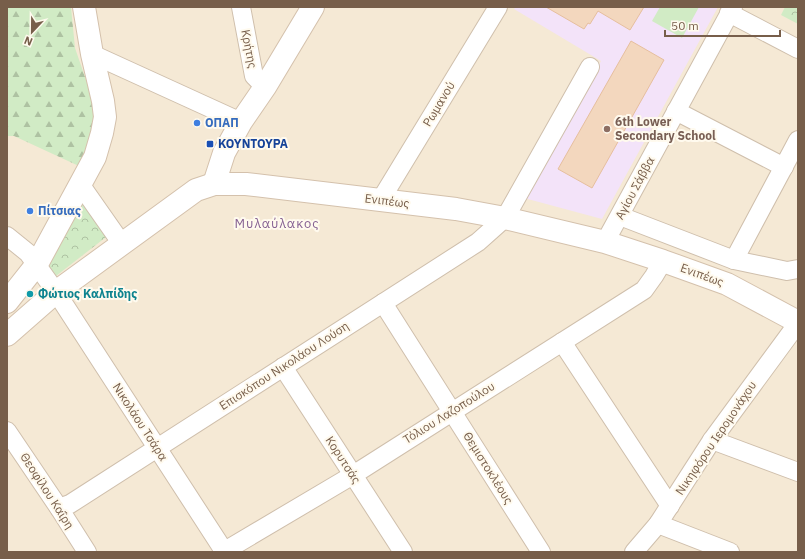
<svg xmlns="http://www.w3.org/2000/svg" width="805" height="559" font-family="'IBM Plex Sans',sans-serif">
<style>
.residential{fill:#f5e9d5}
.education{fill:#f3e3f9}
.grass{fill:#d1ebc5}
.forest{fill:url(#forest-firs)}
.park{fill:url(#park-crowns)}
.building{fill:#f3d7be;stroke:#e6bf9e}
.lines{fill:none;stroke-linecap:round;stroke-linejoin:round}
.street-casing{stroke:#cfbfac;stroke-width:20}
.secondary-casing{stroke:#d4c1ac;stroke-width:24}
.street{stroke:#fff;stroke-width:18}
.secondary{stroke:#fff;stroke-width:22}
.shop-dot{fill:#3f7fe0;stroke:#fffaee;stroke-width:1.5}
.education-dot{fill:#8d6e63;stroke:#fffaee;stroke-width:1.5}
.transit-dot{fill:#1a4fb4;stroke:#fffaee;stroke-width:1.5}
.culture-dot{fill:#0f9aa8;stroke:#fffaee;stroke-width:1.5}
.labels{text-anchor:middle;stroke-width:4;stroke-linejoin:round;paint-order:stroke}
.street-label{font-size:12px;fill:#775e4a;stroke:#fffaee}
.education-label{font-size:12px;font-weight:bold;fill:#785e54;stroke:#fffaee;text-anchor:start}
.shop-label{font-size:12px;font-weight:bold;fill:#366cbe;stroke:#fffaee;text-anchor:start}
.transit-label{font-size:12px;font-weight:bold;fill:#164399;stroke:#fffaee;text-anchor:start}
.culture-label{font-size:12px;font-weight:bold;fill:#0d838f;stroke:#fffaee;text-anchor:start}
.neighbourhood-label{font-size:13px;letter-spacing:1px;fill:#876293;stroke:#fffaee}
</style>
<defs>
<pattern id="forest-firs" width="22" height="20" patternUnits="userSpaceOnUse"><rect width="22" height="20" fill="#d1ebc5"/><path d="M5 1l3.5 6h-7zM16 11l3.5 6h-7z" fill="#aec2a2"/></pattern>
<pattern id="park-crowns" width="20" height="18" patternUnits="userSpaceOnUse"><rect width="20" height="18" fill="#d1ebc5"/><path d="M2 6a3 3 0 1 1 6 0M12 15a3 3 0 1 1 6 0" fill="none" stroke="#aec2a2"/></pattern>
</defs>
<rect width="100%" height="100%" fill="#fdf6e7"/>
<rect class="residential" x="7" y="7" width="791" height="545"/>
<path class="education" d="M516,7h202l-116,212 -78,-21 77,-137 -87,-52z"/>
<path class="grass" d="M660,7h39l-17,31 -30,-17z"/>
<path class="forest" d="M7,7h64l4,41 20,58 2,21 -16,40 -67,-31h-7z"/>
<g class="park">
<path d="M785,7h13v17l-17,-9z"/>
<path d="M82,193l28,41 -54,42 -11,-16z"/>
</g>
<g class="building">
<path d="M546,7h98l-14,23 -32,-19 -8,13 -2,-1 -4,6z"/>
<path d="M631,41l33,19 -72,128 -34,-19z"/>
</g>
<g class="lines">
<defs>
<g id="street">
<path d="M241,7l13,69 11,11"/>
<path d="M729,13l69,36"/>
<path d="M92,54l149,68"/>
<path d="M676,111l108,56"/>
<path d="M80,184l42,60"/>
<path d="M380,201l118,-194"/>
<path d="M620,216l114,44 53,11 11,-2"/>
<path d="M7,236l21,17 28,39 168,259"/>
<path d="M605,242l128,-235"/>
<path d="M734,260l64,-120"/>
<path d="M383,303l158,249"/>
<path d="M562,342l108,164"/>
<path d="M283,367l120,185"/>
<path d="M7,431l52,77 28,44"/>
<path d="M712,440l86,32"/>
<path d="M59,508l11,-4 408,-262 27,-24 85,-151"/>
<path d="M658,524l72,28"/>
<path d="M223,552l130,-77 291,-185 10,-14 9,-15"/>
<path d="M634,552l24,-28 54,-84 86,-117"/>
</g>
<g id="secondary">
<path d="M214,184l10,-31 17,-31 24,-35 48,-80"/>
<path d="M7,302l30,-38 58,-107 7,-24 3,-16 -2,-16 -11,-47 -8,-47"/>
<path d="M7,335l49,-43 140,-102 18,-6h32l210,25 49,9 100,24 58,19 64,23 71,38"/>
</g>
</defs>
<use href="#street" class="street-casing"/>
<use href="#secondary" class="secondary-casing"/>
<use href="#street" class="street"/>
<use href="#secondary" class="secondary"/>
</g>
<g class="shop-dot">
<circle cx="197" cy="123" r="4"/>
<circle cx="30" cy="211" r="4"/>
</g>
<circle class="education-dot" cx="607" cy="129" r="4"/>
<rect class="transit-dot" x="206" y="140" width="8" height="8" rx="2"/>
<circle class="culture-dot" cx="30" cy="294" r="4"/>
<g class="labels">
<g class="street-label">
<text transform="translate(249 49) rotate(79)" y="4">Κρήτης</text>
<text transform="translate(439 104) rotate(-59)" y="4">Ρωμανού</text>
<text transform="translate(635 188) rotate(-62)" y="4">Αγίου Σάββα</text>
<text transform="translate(387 201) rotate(7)" y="4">Ενιπέως</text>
<text transform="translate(702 275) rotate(20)" y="4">Ενιπέως</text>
<text transform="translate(284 366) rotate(-33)" y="4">Επισκόπου Νικολάου Λούση</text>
<text transform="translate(449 413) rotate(-32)" y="4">Τόλιου Λαζοπούλου</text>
<text transform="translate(140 422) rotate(57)" y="4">Νικολάου Τσάρα</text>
<text transform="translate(716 438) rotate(-56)" y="4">Νικηφόρου Ιερομονάχου</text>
<text transform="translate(343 460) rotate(57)" y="4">Κορυτσάς</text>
<text transform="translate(488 468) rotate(58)" y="4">Θεμιστοκλέους</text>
<text transform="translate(47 491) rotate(57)" y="4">Θεοφίλου Καΐρη</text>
</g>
<g class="education-label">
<text x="615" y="126">6th Lower<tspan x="615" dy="14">Secondary School</tspan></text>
</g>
<g class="shop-label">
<text x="205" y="127">ΟΠΑΠ</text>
<text x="38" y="215">Πίτσιας</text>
</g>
<g class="transit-label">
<text x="218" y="148">ΚΟΥΝΤΟΥΡΑ</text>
</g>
<g class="culture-label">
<text x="38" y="298">Φώτιος Καλπίδης</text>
</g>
<g class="neighbourhood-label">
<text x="277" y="228">Μυλαύλακος</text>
</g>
</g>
<rect width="805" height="559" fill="none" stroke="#775e4a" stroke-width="16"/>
<g transform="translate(32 32) rotate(202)" stroke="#fffaee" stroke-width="3" paint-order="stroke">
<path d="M0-3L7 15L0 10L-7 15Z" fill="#775e4a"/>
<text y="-6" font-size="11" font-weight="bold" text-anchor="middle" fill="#775e4a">N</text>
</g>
<path d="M665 30v6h115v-6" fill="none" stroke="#775e4a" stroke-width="2"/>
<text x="671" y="30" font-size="12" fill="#775e4a" stroke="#fffaee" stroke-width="3" paint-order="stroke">50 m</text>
</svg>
